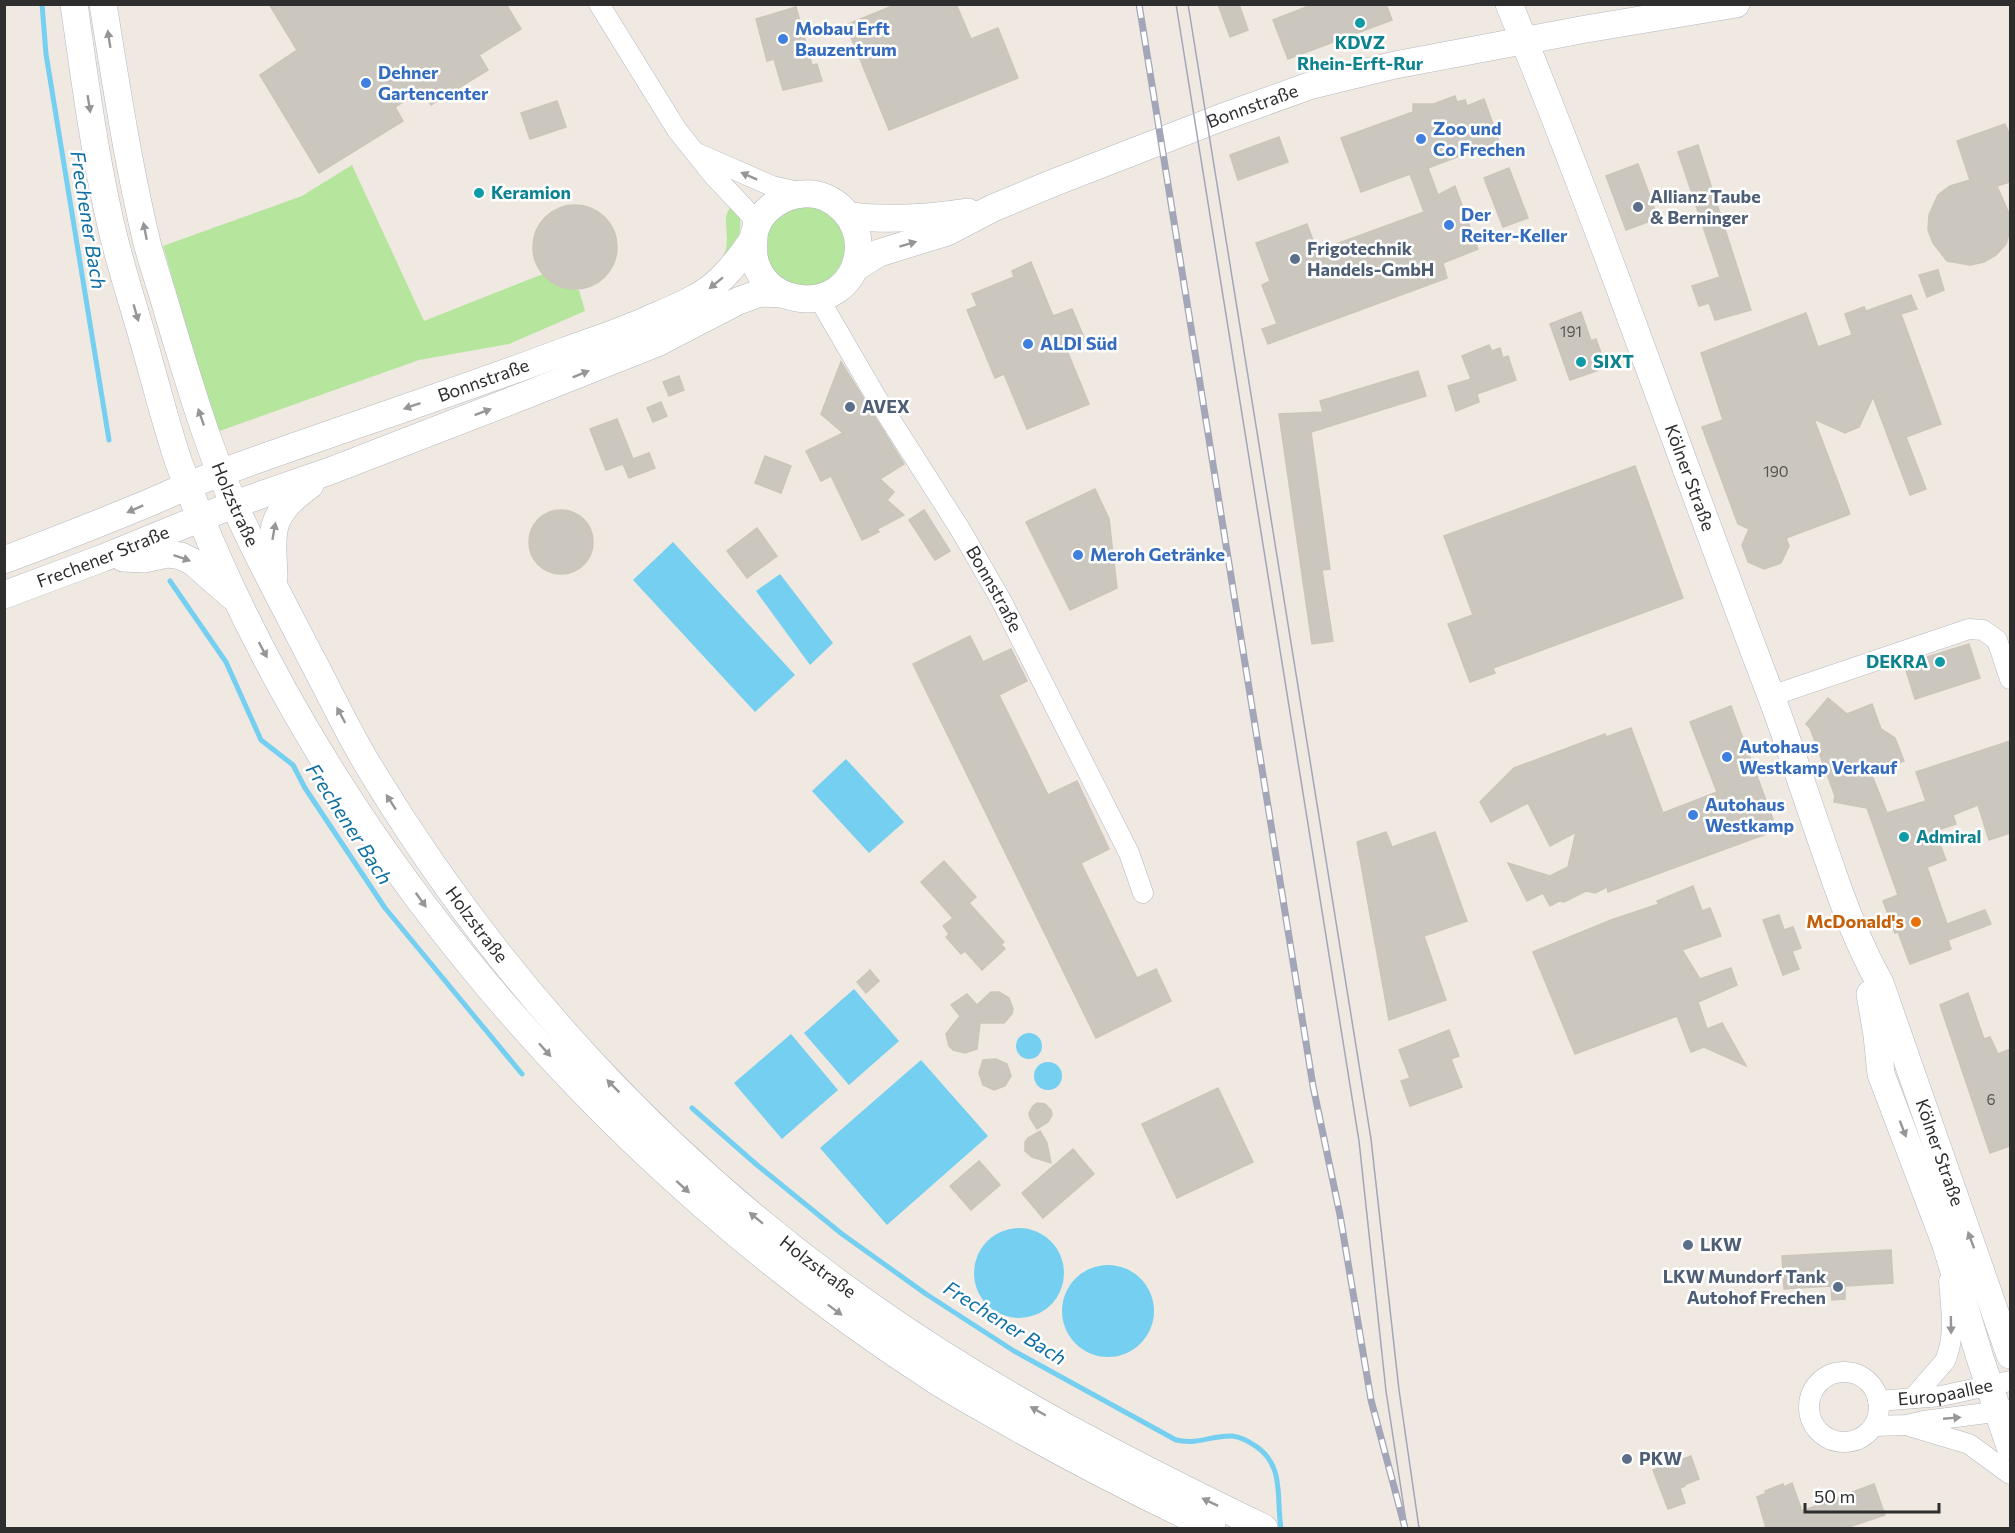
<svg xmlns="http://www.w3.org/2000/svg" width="2015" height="1533" font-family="Commissioner,sans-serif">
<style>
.green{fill:#b6e59e}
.water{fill:#75cff0}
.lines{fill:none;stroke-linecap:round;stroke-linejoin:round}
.stream{stroke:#75cff0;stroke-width:5}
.building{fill:#cbc7bf;stroke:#cbc5ba;stroke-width:1.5}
.minor-casing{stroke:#b4b7c1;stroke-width:21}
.secondary-casing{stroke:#b4b7c1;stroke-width:28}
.minor{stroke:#fff;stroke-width:20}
.secondary{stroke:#fff;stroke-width:27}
.tram{stroke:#a3a6b8;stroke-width:1.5}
.rail-casing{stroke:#a3a6b8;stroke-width:7}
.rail{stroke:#fff;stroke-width:4.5;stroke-dasharray:14;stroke-linecap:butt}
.oneway{fill:#969696}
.culture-dot{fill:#0f9aa8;stroke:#fff;stroke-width:2}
.shop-dot{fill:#3f7fe0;stroke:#fff;stroke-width:2}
.service-dot{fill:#5c6f8a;stroke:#fff;stroke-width:2}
.food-dot{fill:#e8710a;stroke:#fff;stroke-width:2}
.labels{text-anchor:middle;stroke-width:5;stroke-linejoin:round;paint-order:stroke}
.number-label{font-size:15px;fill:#555452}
.shop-label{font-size:18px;font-weight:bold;fill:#366cbe;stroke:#fff;text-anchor:start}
.culture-label{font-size:18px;font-weight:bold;fill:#0d838f;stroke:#fff;text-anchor:start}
.street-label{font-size:18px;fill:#2e2e2e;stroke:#fff}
.service-label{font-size:18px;font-weight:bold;fill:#4e5e75;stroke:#fff;text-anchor:start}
.food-label{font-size:18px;font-weight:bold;fill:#c56008;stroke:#fff;text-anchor:end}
.water-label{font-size:20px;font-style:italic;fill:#0d6fa3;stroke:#fff}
</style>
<rect width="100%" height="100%" fill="#efe9e1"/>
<g class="green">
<path d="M352,165l72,156 119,-47 15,12 21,4 6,21 -76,33 -90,16 -202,72 -54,-186 139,-50z"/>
<path d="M798,203c8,2 21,2 28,7 43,30 6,93 -36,74 -8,-4 -15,-13 -22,-18l-1,-39z"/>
<path d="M735,204c8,11 6,31 0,44 -3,7 -12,13 -17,19 3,-6 6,-12 8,-18 4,-17 -7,-36 9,-45z"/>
</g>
<g class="water">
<path d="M673,542l122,133 -40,37 -122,-132z"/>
<path d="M780,574l53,69 -23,22 -54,-74z"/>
<path d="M846,759l58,63 -35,31 -57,-62z"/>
<path d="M854,989l45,52 -50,44 -45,-52z"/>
<circle cx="1029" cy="1046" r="13"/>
<path d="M791,1034l47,56 -56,49 -48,-56z"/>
<path d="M921,1060l67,76 -101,89 -67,-77z"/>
<circle cx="1048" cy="1076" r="14"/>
<circle cx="1019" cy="1273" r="45"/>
<circle cx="1108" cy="1311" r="46"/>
</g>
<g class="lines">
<g class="stream">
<path d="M42,4l4,50 63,386"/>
<path d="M170,581l56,81 35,78 32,25 12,23 80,120 137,166"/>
<path d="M692,1108l65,57 85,69 84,60 88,57 162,89c23,5 36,-5 56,-4 9,1 18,6 25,11 28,20 19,52 24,81"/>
</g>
</g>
<g class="building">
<path d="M269,4h237l15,25 -42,26 9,15 -57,35 -9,-15 -27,17 8,14 -84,52 -59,-98 37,-25z"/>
<path d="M897,4h59l15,35 27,-11 20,50 -129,52 -43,-105z"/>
<path d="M1218,4h21l9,26 -18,7z"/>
<path d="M1314,4h72l6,16 -104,39 -15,-39z"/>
<path d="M796,7l16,58 5,-1 5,17 -39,9 -9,-31 -7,2 -11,-42z"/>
<path d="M1455,96l2,6 8,-2 2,6 17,-7 15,42 -71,27 10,27 17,-9 23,63 -35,14 4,15 -179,66 -6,-15 15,-5 -15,-39 8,-4 -14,-38 51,-19 10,27 107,-39 -14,-38 -49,18 -20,-54 72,-26v-8h21z"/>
<path d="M557,101l9,26 -36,12 -9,-26z"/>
<path d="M2005,124l5,11v47l-13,4 13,30v15l-4,13 -10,11 -12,7 -14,3 -23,-4 -14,-18 -5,-13 1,-15 9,-20 12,-9 20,-6 -13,-39z"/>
<path d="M1279,137l9,25 -50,18 -8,-25z"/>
<path d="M1698,145l53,165 -36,10 -6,-17 -10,3 -7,-20 28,-9 -42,-125z"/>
<path d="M1638,164l20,54 -32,12 -20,-54z"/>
<path d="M1509,168l19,50 -25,9 -19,-49z"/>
<circle cx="575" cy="247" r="42"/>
<path d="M1031,262l22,54 19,-7 13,31 -19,8 23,56 -62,25 -23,-55 -9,4 -28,-68 10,-4 -5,-12 42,-17 -2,-6z"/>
<path d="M1938,270l6,20 -17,7 -8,-22z"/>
<path d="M1911,295l6,14 -16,5 40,110 -35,13 20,52 -16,6 -37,-98 -14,30 -14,6 -31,-14 36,95 -64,24 3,8 -8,17 -17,6 -16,-7 -6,-17 7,-16 -11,-5 -36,-97 21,-7 -22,-67 105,-40 12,34 34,-12 -7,-21 19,-7 2,4z"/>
<path d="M1581,312l10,29 5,-2 5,14 -5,1 6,15 -32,11 -20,-56z"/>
<path d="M1489,345l3,6 8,-3 3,10 5,-2 8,24 -39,14 2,8 -23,9 -8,-25 23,-7 -9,-23z"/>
<path d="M841,362l63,102 -24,15 14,13 -7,8 17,15 -27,14 2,3 -17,8 -31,-64 -10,5 -15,-30 37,-18 -22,-19z"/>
<path d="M1418,371l8,25 -115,36 19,137 -8,1 11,71 -21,3 -33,-230 44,-2 -3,-11z"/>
<path d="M679,376l5,14 -15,6 -6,-14z"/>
<path d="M661,402l6,14 -14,6 -6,-14z"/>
<path d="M617,419l16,40 16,-6 6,15 -26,10 -6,-14 -17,6 -16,-41z"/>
<path d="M765,456l26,10 -10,27 -26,-10z"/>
<path d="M1635,466l48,132 -190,70 2,5 -25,9 -22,-58 25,-9 -29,-79z"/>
<path d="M1095,489l14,30 8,69 -47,22 -44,-88z"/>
<path d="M924,510l26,41 -15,9 -26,-40z"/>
<circle cx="561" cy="542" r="32"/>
<path d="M757,528l20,28 -30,22 -20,-27z"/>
<path d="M970,636l13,26 28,-13 16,32 -28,14 49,100 29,-14 32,68 -28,14 56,115 19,-9 15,32 -75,37 -183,-374z"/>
<path d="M1969,644l11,34 -65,21 -11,-35z"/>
<path d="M1828,698l19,16 25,-10 9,25 14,9 9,23 -33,12 16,40 39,-12 -10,-29 94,-31v92l-21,7 -11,-35 -25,10 3,9 -21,7 11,29 -19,7 20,57 38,-14 6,14 -43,16 3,9 -41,15 -12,-32 -3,1 -12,-32 15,-6 -31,-87 -33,-6 1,-6 -25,-68 -4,-4z"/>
<path d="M1731,706l46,124 -169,62 -1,-5 -12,6 -9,-2 -22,11 -5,-1 -9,5 -7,-13 -16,8 -19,-38 42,13 18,-9 8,-35 -26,14 -22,-43 -37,19 -11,-20 34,-34 91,-34 1,3 25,-9 32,85 54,-21 -27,-70z"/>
<path d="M1386,832l6,15 43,-15 32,89 -43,15 22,64 -57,20 -32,-178z"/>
<path d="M944,861l32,36 -7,6 35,39 -3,2 4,5 -23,21 -17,-19 -4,3 -15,-17 3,-3 -6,-8 10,-8 -32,-36z"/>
<path d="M1693,886l9,25 8,-3 11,28 -39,14 18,29 31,-11 6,17 -39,17 9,27 15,-6 24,43 -42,-19 -13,5 -14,-36 -102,38 -42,-102 78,-32 48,-16 -2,-3z"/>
<path d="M1779,915l5,15 9,-3 8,21 -9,3 7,18 -16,6 -20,-55z"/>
<path d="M870,970l9,11 -13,12 -9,-11z"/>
<path d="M991,992h8l10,6 4,11 -1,5 -8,9h-24l-3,26 -12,4 -12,-3 -4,-4 -3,-12 14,-18 -9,-11 16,-11 10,11z"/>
<path d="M1968,993l16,46 6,-2 8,17 12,-5v97l-20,7 -50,-148z"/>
<path d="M1449,1030l10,26 -8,3 11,28 -52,19 -9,-25 9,-3 -11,-28z"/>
<path d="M996,1059l11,5 4,12 -6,10 -11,4 -11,-5 -4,-12 4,-13z"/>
<path d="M1218,1088l35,74 -76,36 -35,-74z"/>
<path d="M1037,1103l8,1 6,6 1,5 -4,7 -11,7 -7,-11 -1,-5 4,-7z"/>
<path d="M1040,1131l7,12 4,20 -19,-6 -7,-6v-9l3,-4z"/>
<path d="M1073,1149l21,25 -51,44 -21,-25z"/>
<path d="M979,1161l21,24 -29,25 -21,-24z"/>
<path d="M1891,1250l2,33 -48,3v13l-13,1 -1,-14 -47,3 -2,-33z"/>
<path d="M1691,1456l8,23 -15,6 1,1 -5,2 5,15 -17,6 -15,-39z"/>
<path d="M1792,1483l10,28 72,-27 11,31 -39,13h-80l-9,-31 9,-4 -1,-2 18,-7 1,3z"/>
</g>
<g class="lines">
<defs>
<g id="minor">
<path d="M599,4l78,126 36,45 36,38 8,13"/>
<path d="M699,154l73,32 31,7"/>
<path id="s1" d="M821,298l4,11 54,93 81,127 41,71 128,253 14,40"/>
<path d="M1771,696l198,-67 14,1 14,10 13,39"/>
<circle cx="1844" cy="1407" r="35"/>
<path d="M1913,1398l32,-37c11,-24 6,-55 4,-80"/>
<path id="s2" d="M1878,1401l63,-5 69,-15"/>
<path d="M1874,1426l33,-1 17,-4 86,-11"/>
<path d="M1909,1426l60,18 41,30"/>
</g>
<g id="secondary">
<path d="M74,4c10,70 19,140 34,208 10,49 27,97 40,145 10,35 19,71 31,106 140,377 423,702 759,919 22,14 46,27 69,40 67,38 135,73 205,106"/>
<path id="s3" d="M103,4c13,80 25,160 44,239 7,26 16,51 23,77 13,42 25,84 40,125 26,72 64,141 99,209 21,39 39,79 62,116 127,210 297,394 498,535 124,88 259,157 395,223"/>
<path id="s4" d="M1509,4c94,227 173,460 261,689 21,56 39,113 59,169 14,42 29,82 51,121l130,372"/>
<path d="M850,216c40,5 78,2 118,-4"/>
<path id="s5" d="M855,268l24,-15 68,-21 46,-24 60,-25 167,-65 89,-32 86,-21 191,-36 150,-25"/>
<path d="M123,558l21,1 23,-5 14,2 12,6 39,34"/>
<path id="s6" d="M4,560c42,-16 84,-32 125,-49 31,-12 60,-27 91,-38 115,-42 231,-79 345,-122 27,-10 55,-19 82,-31 25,-11 56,-22 75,-42 11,-11 21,-24 29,-36 4,-6 3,-11 6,-17 7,-17 27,-30 46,-31 32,-3 59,28 55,59 -8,69 -114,57 -104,-15"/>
<path d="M274,576c-2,-47 -6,-61 36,-91"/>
<path id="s7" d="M4,595l99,-37 132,-54 95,-33 196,-76 131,-52 81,-42 22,-8 22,1"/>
<path d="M1870,994l7,41 4,39 65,171 34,113 30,89"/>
</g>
</defs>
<use href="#minor" class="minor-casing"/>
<use href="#secondary" class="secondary-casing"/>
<use href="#minor" class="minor"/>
<use href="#secondary" class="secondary"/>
<g class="tram">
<path d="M1176,4l183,1137 27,250 21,137"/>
<path d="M1188,4l183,1135 28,251 20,138"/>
</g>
<defs>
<path id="rail" d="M1139,4l174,1082 27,129 31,185 34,128"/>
</defs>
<use href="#rail" class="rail-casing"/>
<use href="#rail" class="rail"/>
</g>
<defs><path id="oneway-solid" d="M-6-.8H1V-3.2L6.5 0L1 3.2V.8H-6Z" transform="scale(1.5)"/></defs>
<g class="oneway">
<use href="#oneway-solid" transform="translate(109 39) rotate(-99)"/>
<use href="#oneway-solid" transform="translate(89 104) rotate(81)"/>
<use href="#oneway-solid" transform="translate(749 176) rotate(-156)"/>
<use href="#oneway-solid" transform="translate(145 231) rotate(-101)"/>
<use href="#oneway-solid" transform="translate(908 244) rotate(-17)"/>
<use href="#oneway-solid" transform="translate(716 283) rotate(141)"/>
<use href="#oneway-solid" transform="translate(136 313) rotate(74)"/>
<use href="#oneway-solid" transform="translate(581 374) rotate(-22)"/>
<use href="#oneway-solid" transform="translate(412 406) rotate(161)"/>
<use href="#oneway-solid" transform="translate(483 412) rotate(-21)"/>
<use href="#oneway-solid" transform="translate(201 417) rotate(-109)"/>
<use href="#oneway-solid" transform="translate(135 509) rotate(156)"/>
<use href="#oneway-solid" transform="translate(274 531) rotate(-80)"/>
<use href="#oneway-solid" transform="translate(182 558) rotate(19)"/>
<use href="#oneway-solid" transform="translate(263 650) rotate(62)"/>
<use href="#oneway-solid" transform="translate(341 715) rotate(-118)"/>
<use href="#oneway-solid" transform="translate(391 802) rotate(-123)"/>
<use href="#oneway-solid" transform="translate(421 900) rotate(54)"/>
<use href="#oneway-solid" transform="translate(545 1050) rotate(48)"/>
<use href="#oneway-solid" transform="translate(613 1086) rotate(-135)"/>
<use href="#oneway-solid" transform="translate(1903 1129) rotate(69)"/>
<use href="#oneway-solid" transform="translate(683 1187) rotate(42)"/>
<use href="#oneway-solid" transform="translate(756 1218) rotate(-141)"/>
<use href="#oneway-solid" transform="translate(1971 1240) rotate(-110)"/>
<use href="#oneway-solid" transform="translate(835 1310) rotate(37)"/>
<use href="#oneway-solid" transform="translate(1951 1325) rotate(89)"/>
<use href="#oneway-solid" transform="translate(1038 1411) rotate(-150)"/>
<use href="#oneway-solid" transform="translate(1952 1418) rotate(-5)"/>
<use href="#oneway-solid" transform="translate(1210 1502) rotate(-154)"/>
</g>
<g class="culture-dot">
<circle cx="1360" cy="23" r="6"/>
<circle cx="479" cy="193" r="6"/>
<circle cx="1581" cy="362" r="6"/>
<circle cx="1940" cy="662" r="6"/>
<circle cx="1904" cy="837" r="6"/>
</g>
<g class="shop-dot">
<circle cx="783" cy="39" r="6"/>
<circle cx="366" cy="83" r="6"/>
<circle cx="1421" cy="139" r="6"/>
<circle cx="1449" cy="225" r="6"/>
<circle cx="1028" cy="344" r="6"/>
<circle cx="1078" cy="555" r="6"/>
<circle cx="1727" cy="757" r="6"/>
<circle cx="1693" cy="815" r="6"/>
</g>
<g class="service-dot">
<circle cx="1638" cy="207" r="6"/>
<circle cx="1295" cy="259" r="6"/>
<circle cx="850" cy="407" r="6"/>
<circle cx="1688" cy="1245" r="6"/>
<circle cx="1838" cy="1287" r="6"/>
<circle cx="1627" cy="1459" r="6"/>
</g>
<circle class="food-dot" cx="1916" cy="922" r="6"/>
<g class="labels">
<g class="number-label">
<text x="1571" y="337">191</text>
<text x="1776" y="477">190</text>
<text x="1991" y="1105">6</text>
</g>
<g class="shop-label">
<text x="795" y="35">Mobau Erft<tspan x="795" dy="21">Bauzentrum</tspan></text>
<text x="378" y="79">Dehner<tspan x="378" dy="21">Gartencenter</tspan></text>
<text x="1433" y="135">Zoo und<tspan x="1433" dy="21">Co Frechen</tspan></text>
<text x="1461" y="221">Der<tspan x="1461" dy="21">Reiter-Keller</tspan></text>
<text x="1040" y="350">ALDI Süd</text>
<text x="1090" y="561">Meroh Getränke</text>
<text x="1739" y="753">Autohaus<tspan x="1739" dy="21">Westkamp Verkauf</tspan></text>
<text x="1705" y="811">Autohaus<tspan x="1705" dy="21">Westkamp</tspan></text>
</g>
<g class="culture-label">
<text x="1360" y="49" text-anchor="middle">KDVZ<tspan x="1360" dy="21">Rhein-Erft-Rur</tspan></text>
<text x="491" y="199">Keramion</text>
<text x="1593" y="368">SIXT</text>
<text x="1928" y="668" text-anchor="end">DEKRA</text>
<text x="1916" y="843">Admiral</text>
</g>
<g class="street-label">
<text dy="6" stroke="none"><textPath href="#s5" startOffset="430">Bonnstraße</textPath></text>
<text dy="6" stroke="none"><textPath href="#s6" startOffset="512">Bonnstraße</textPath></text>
<text dy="6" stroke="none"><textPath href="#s4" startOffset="507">Kölner Straße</textPath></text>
<text dy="6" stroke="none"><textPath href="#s3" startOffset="519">Holzstraße</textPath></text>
<text dy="6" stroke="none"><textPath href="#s7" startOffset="106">Frechener Straße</textPath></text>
<text dy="6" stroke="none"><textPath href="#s1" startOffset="339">Bonnstraße</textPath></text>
<text dy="6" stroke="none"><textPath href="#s3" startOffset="1005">Holzstraße</textPath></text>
<text dy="6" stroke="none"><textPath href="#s4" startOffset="1227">Kölner Straße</textPath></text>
<text dy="6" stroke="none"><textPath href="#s3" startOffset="1490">Holzstraße</textPath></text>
<text dy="6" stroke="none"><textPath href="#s2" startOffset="68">Europaallee</textPath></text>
</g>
<g class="service-label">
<text x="1650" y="203">Allianz Taube<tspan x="1650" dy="21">&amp; Berninger</tspan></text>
<text x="1307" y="255">Frigotechnik<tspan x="1307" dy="21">Handels-GmbH</tspan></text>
<text x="862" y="413">AVEX</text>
<text x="1700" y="1251">LKW</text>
<text x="1826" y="1283" text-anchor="end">LKW Mundorf Tank<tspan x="1826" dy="21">Autohof Frechen</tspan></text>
<text x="1639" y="1465">PKW</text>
</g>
<g class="food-label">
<text x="1904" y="928">McDonald's</text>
</g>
<g class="water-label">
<text transform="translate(88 220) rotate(81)" y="7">Frechener Bach</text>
<text transform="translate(349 824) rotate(57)" y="7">Frechener Bach</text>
<text transform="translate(1005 1323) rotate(32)" y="7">Frechener Bach</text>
</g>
</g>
<rect width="2015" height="1533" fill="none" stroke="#2e2e2e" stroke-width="12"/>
<path d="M1805 1503v9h134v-9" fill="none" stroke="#2e2e2e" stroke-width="3"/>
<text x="1814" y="1503" font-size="18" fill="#2e2e2e" stroke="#ffffff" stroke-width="4.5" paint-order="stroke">50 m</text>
</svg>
